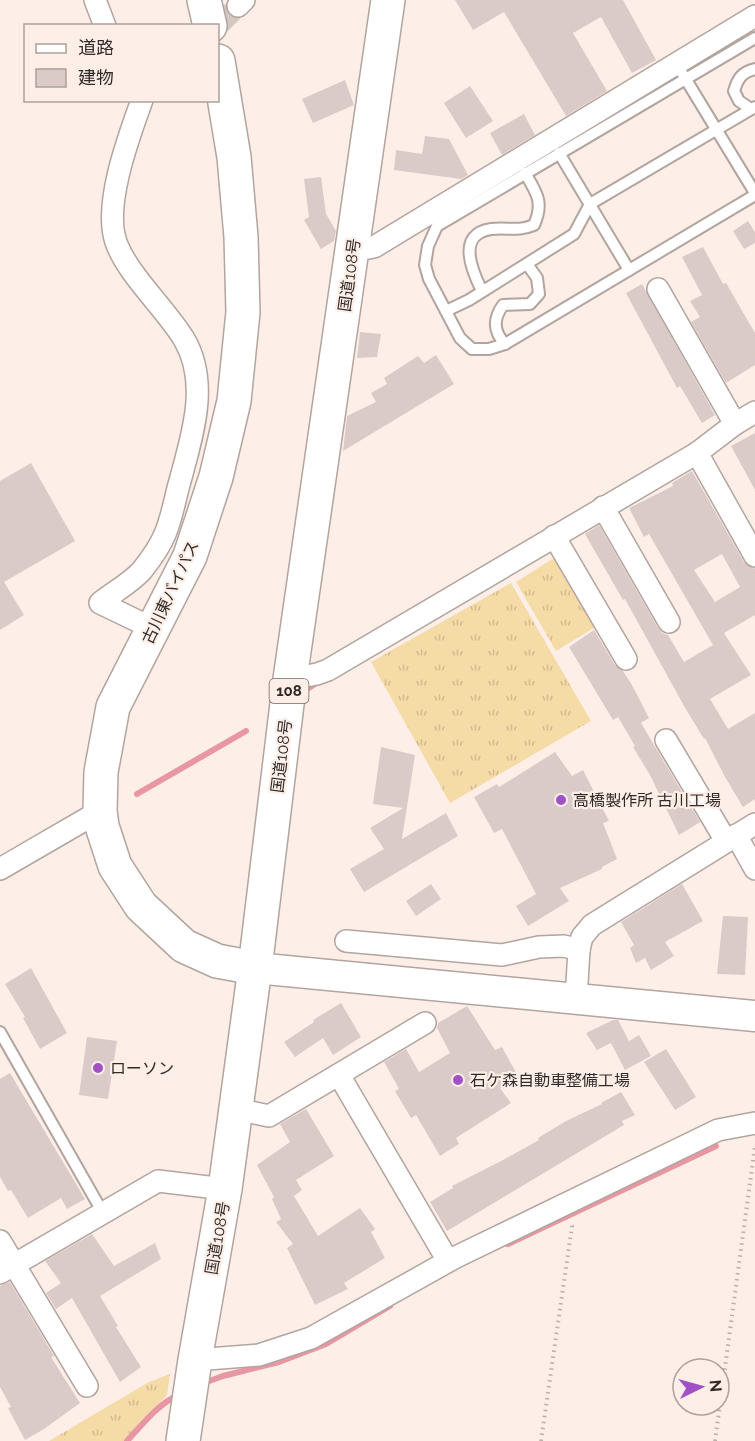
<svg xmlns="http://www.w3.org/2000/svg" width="755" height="1441" font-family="Raleway,'Noto Sans JP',sans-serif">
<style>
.grass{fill:url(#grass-tufts)}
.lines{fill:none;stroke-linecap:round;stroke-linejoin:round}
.stream{stroke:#e896a3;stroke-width:6}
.building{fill:#dacbc8;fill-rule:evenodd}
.street-tunnel{stroke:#d4c8c2;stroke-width:21;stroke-dasharray:21 10;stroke-linecap:butt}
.lane-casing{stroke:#b2a49e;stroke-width:14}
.street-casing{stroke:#b2a49e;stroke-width:24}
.secondary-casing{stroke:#b2a49e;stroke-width:33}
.highway-casing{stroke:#b2a49e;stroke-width:36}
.path{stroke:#baafa9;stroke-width:4;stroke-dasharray:1.5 4.5;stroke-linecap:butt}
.lane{stroke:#fff;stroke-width:10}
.street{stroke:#fff;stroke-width:21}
.secondary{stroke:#fff;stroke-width:30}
.highway{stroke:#fff;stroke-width:33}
.poi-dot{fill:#a052c4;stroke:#fdefe8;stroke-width:2}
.labels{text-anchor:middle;stroke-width:4.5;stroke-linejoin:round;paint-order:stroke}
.shield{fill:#fdefe8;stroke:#6e6662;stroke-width:1.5}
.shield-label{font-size:15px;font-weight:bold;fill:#302b28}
.street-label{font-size:16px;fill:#302b28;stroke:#fdefe8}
.poi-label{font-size:16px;fill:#302b28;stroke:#fdefe8;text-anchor:start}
</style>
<defs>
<pattern id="grass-tufts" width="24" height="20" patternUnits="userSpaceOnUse" patternTransform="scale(1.5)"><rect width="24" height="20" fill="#f5dba6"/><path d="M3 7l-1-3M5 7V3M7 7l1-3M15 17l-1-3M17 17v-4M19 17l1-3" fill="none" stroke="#d2bc8f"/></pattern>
</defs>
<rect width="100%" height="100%" fill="#fdefe8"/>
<g class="grass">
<path d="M560,554l40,70 -44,27 -40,-69z"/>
<path d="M511,583l80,138 -141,82 -79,-141z"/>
<path d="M170,1374l-3,21 -42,46h-76l100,-59z"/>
</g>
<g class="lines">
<g class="stream">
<path d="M307,689l11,-7"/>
<path d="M137,794l109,-63"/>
<path d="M508,1244l208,-98"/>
<path d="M201,1384l22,-8 56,-14 47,-18 64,-38"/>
<path d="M127,1441c16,-17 30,-36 51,-46"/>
</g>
</g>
<g class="building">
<path d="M455,0h168l33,60 -24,13 -31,-56 -28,16 34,58 -41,25 -62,-104 -31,18z"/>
<path d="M345,80l9,25 -41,18 -11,-24z"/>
<path d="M470,86l23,35 -27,17 -22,-35z"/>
<path d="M524,114l11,21 -33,20 -12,-22z"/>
<path d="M425,136l24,3 19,36 -7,4 -67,-9 2,-20 26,4z"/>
<path d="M321,177l5,37 10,17 -2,10 -13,8 -17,-29 5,-3 -5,-38z"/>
<path d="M748,221l7,11v11l-11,6 -11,-18z"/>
<path d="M703,247l20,37 3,-1 29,50v32l-29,18 -35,-61 9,-5 -10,-16 12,-6 -20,-38z"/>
<path d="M642,284l73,131 -13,8 -22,-37 -3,2 -51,-95z"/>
<path d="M360,332l21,2 -4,23 -20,1z"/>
<path d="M436,355l18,29 -111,67 4,-35 29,-14 -5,-9 16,-9 -3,-6 34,-22 6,7z"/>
<path d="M755,433v57l-24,-44z"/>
<path d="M31,463l44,78 -71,41 20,33 -24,15v-149z"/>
<path d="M692,471l52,91 11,7v46l-31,18 27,42 -41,24 18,30 27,-16v86l-12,8 -18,-30 -20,-39 -1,1 -20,-33 -59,-107 -2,1 -38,-66 14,-9 59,103 4,5 6,2 16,27 29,-17 -64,-111 -5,3 -15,-29 44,-22 -1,-3zM722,554l18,33 -25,15 -21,-32z"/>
<path d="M594,630l21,35 8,6 9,14 17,33 -8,5 59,99 -21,13 -29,-60 -17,-28 2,-1 -17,-29 -5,3 -44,-73z"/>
<path d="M381,747l34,8 -13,84 44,-26 12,23 -94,56 -14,-23 34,-20 -14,-21 33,-20 -30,-4z"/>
<path d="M555,752l17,24 11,-6 26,51 -6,2 14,36 -15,8v2l-42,19 9,13 -41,25 -12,-20 20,-12 -34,-65 -8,4 -20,-36 23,-13 2,3z"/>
<path d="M431,884l10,15 -25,17 -10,-15z"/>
<path d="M682,884l21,37 -38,21 9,14 -23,14 -6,-12 -9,5 -6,-15 4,-3 -13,-23z"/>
<path d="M723,916l25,1 -3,58 -28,-1z"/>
<path d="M31,968l36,65 -27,16 -17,-31 2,-1 -20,-33z"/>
<path d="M341,1003l20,34 -28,18 -10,-17 -28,19 -11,-15 30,-20 -1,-2z"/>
<path d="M467,1006l28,44 7,-3 16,29 -18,12 11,15 -55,35 3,6 -19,12 -24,-41 -5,3 -16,-27 4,-2 -15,-27 22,-13 13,23 31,-19 -13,-25 1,-5z"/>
<path d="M613,1020h5l11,21 10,-6 12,21 -26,14 -14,-27 -14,7 -11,-17z"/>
<path d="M87,1037l30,4 -9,58 -29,-4z"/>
<path d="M666,1049l30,48 -21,13 -31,-48z"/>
<path d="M10,1073l75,126 -18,10 -6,-11 -33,20 -17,-28 -3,1 -8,-14v-98z"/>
<path d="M621,1092l14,23 -13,6 2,4 -177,106 -17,-29 23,-14 -1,-2 51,-26 36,-20 -1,-2 28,-17 36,-17 -1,-1z"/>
<path d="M306,1109l28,47 -38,24 6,10 -8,6 24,40 42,-28 15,21 -4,3 14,26 -41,25 4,6 -33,16 -28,-57 6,-4 -17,-22 5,-3 -9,-20 2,-2 -17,-32 33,-23 -10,-18z"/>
<path d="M92,1234l22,32 41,-23 6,16 -61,37 18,30 -2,1 25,40 -21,15 -48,-84 -16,11 -10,-16 15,-10 -16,-22z"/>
<path d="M10,1282l44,74 -3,1 29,46 -36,26 -19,11 -17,-32 3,-1 -11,-20v-101z"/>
</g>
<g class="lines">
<path class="street-tunnel" d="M218,26l20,-20"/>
<defs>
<g id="lane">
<path d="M755,38l-318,188 -9,20 -3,19 4,14 31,59 12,11h17l16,-5 250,-149"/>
<path d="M682,73l73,120"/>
<path d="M751,109l-12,-8 -5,-10c4,-13 8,-19 21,-22"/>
<path d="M559,153l70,117"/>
<path d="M482,291c-10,-20 -26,-57 9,-62 17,-2 26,3 43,-4 10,-22 3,-32 -9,-52"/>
<path d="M446,311l23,-11 105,-66 16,-30 165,-97"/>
<path d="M505,344c-12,-13 -12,-25 -2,-39l27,-1 9,-10 -2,-16 -10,-14"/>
<path d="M0,1032l103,181"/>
</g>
<g id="street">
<path d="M95,0l10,26"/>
<path d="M238,6l6,-6"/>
<path d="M142,100c-13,36 -39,105 -26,142 11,32 50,67 68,97 26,44 8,97 -4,142 -5,17 -8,37 -15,53 -5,12 -14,25 -22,35 -9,12 -31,24 -43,34l54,26"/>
<path d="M352,251l22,-4 381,-231"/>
<path d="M658,289l77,135"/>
<path d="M697,453l58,103"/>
<path d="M603,507l66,115"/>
<path d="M554,536l72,123"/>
<path d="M290,679l27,-5 11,-4 369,-217 38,-29 20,-12"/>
<path d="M666,740l60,101"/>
<path d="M736,835l19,34"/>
<path d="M0,869l100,-58"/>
<path d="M346,941l156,14 37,-8 25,-1 15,4 3,-13 10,-12 163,-101"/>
<path d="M576,999l3,-49"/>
<path d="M339,1075l109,186"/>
<path d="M236,1109l33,7 156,-93"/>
<path d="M0,1241l87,145"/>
<path d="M0,1273l158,-92 67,8"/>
<path d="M195,1360l64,-5 52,-17 145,-81 262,-127 37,-7"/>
</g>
<path id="secondary" d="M255,968l500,48"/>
<g id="highway">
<path d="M204,0l6,26"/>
<path d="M218,61l16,96 7,80 2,75 -9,89 -18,76 -26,79 -77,151 -12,65 -1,39 2,15 13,40 26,40 43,40 33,15 38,7"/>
<path d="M183,1441l12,-81 30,-171 30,-221 35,-289 98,-679"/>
</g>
</defs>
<use href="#lane" class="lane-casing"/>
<use href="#street" class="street-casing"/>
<use href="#secondary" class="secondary-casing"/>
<use href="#highway" class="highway-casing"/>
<g class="path">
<path d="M541,1441l31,-215 -2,-3"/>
<path d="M715,1441l40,-295"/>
</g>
<use href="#lane" class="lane"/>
<use href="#street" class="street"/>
<use href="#secondary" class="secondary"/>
<use href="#highway" class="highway"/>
</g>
<g class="poi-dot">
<circle cx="561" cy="800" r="6"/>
<circle cx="98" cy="1068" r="6"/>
<circle cx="458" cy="1080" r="6"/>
</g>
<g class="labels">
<rect class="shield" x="269.5" y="679" width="39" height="24" rx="4.5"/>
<g class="shield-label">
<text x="289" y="696">108</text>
</g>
<g class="street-label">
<text transform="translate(349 275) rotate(-82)" y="6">国道108号</text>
<text transform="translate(170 592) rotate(-65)" y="6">古川東バイパス</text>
<text transform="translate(281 756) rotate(-83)" y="6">国道108号</text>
<text transform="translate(217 1238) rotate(-80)" y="6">国道108号</text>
</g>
<g class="poi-label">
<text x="573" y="806">高橋製作所 古川工場</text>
<text x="110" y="1074">ローソン</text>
<text x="470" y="1086">石ケ森自動車整備工場</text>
</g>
</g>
<rect x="24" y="24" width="195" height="78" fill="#fdefe8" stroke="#aba19b" stroke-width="1.5"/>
<rect x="36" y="44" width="30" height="9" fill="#ffffff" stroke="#aba19b" stroke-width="1.5"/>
<text x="78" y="54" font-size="18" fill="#302b28">道路</text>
<rect x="36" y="69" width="30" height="18" fill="#dacbc8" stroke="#aba19b" stroke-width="1.5"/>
<text x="78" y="84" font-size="18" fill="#302b28">建物</text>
<g transform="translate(701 1387) rotate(85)"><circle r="28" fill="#fdefe8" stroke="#aba19b" stroke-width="1.5"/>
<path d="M0-4.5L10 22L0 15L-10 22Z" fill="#a052c4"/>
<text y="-9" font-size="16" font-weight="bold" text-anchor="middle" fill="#302b28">N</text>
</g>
</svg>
